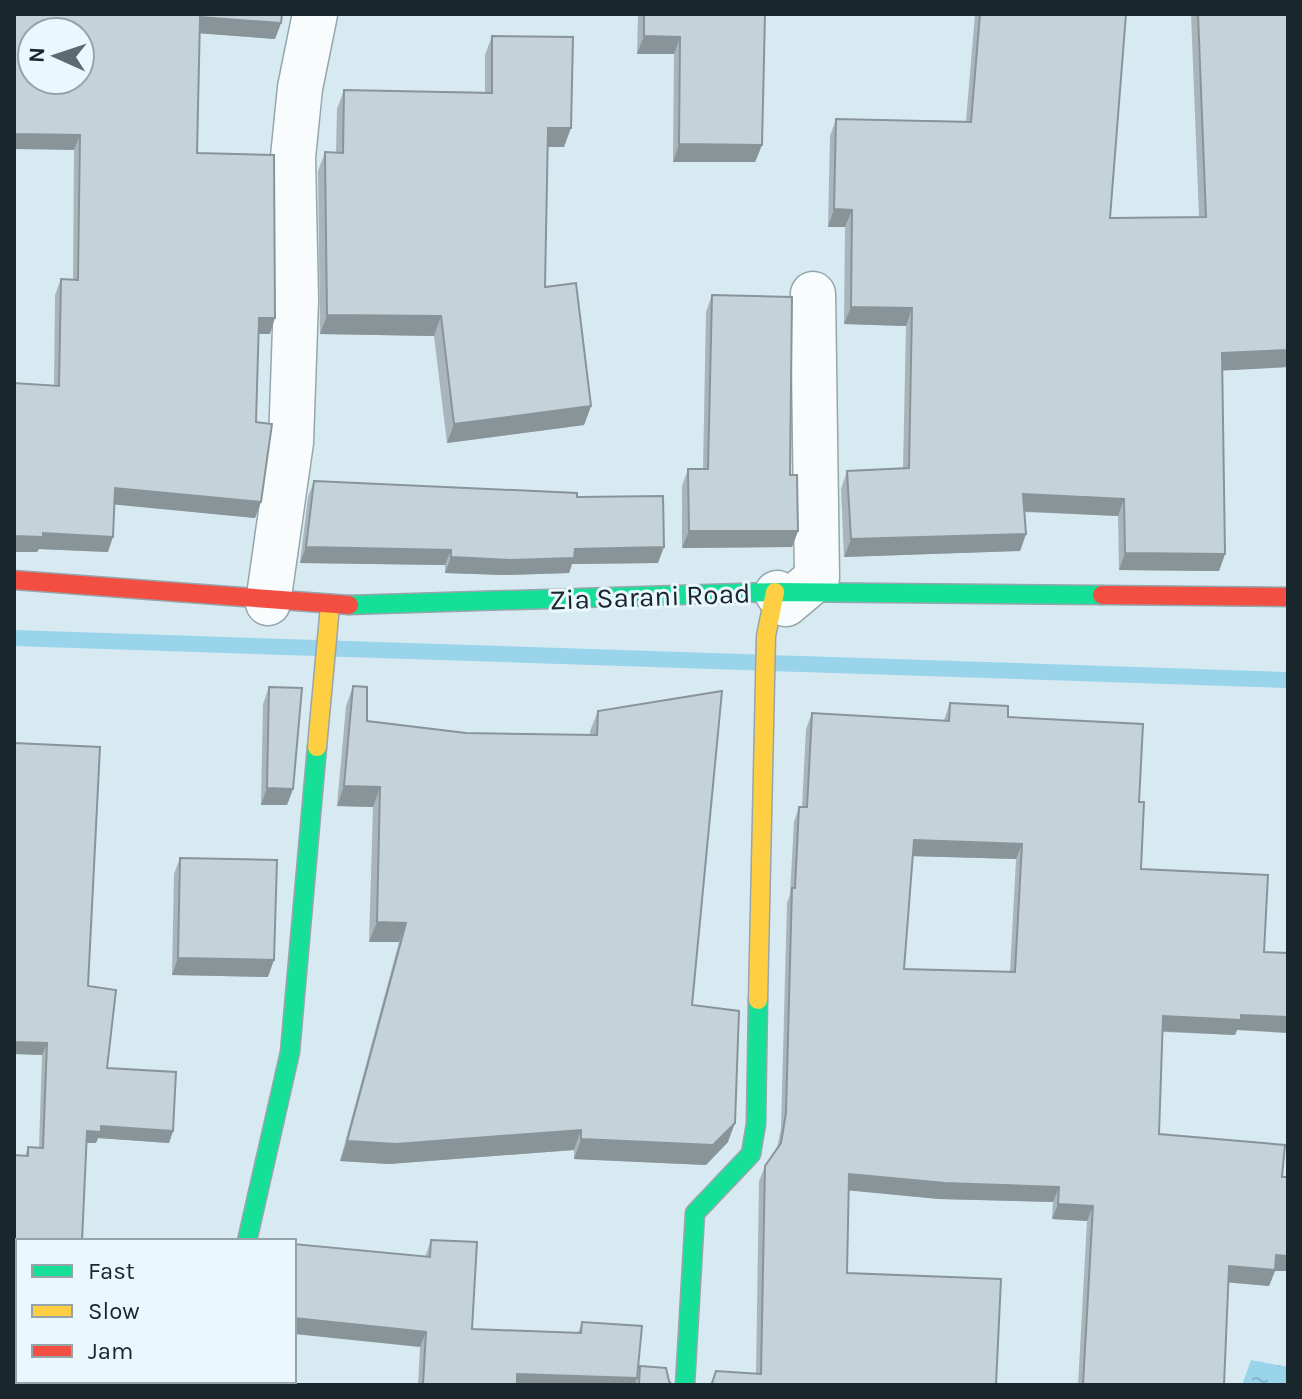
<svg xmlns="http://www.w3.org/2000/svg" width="1302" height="1399" font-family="Karla,sans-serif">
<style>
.water{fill:url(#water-ripples)}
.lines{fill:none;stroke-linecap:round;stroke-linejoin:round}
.stream{stroke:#99d4eb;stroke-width:16}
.street-casing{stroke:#97a5ac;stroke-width:47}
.fast-casing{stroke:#97a5ac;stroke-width:21}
.slow-casing{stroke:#97a5ac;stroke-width:21}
.jam-casing{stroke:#97a5ac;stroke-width:21}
.street{stroke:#f9fcfd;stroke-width:44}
.fast{stroke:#16e098;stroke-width:18}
.slow{stroke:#ffcf43;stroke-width:18}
.jam{stroke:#f24e42;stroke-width:18}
.wall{fill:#a9b5bb;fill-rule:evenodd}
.shaded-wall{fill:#899499}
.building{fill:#c4d3da;stroke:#899499;stroke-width:2;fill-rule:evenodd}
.labels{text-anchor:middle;stroke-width:6;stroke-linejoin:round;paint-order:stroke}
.street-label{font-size:28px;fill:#19262c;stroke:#eaf8fe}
</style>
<defs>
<pattern id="water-ripples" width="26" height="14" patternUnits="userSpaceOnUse" patternTransform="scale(2)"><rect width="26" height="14" fill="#99d4eb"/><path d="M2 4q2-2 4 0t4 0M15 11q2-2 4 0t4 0" fill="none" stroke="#83b6ca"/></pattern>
</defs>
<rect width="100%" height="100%" fill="#d7eaf2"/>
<g class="water">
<path d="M14,1291l4,1v89h38l-1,4h-41z"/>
<path d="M1251,1360l37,7v18h-46z"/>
</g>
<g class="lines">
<path class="stream" d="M14,638l1274,42"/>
<defs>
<g id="street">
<path d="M777,593l9,11 31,-26 -4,-284"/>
<path d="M268,603l23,-161 5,-142 -3,-143 7,-69 15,-74"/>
<path d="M226,1385l1,-4"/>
</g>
<g id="fast">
<path d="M349,605l426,-13 327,3"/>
<path d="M247,1241l43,-189 27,-305"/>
<path d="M685,1385l10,-172 56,-59 5,-30 2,-124"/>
</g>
<g id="slow">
<path d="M317,747l13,-141"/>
<path d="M758,1000l8,-364 9,-44"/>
</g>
<g id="jam">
<path d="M14,580l335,25"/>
<path d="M1102,595l186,2"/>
</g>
</defs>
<use href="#street" class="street-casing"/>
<use href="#fast" class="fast-casing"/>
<use href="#slow" class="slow-casing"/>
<use href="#jam" class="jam-casing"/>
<use href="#street" class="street"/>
<use href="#fast" class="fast"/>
<use href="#slow" class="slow"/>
<use href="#jam" class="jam"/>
</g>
<g class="wall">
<path d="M14,14l267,9 -6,16 -75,-6 -3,120 73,181h-12l-2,88 5,80 -6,16 -141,-14 -6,48 -69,-3 -2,3h-23v-169l40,2 1,-90 6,-16 12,1 1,-130z"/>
<path d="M638,14h127l-3,131 -7,17h-82l1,-108h-37z"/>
<path d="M975,14h151l-16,204 89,-1 -8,-203h97v353l-66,3 3,184 -6,17 -100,-1 -1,-54 -94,-4 2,22 -6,17 -176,6 -3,-68 6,-18 56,-3 3,-142 -62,-2 1,-97h-17l2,-91 6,-17 130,2z"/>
<path d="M492,36l72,111h-16l-3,140 46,119 -7,19 -137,18 -13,-107 -114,-2 -2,-163 7,-19h11l1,-43 7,-19 141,2v-37z"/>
<path d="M712,295l78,180 8,56 -6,16 -110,1v-62l6,-17h15l3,-157z"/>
<path d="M314,481l263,16 81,66 -86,1 -3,9 -64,2 -60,-2v-8l-145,-2 8,-66z"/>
<path d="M353,686l14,35 99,12 124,2v-4l8,-20 94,294 36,137 -22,23 -132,-6v-9l-185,14 -49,-3 59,-219h-30l4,-135 -36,-1 9,-100z"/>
<path d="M269,687l24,102 -6,16h-26l2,-101z"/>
<path d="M950,703l58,14 131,85 2,67 96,161 -2,5 -72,-3 -4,102 123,43h6v94h-13l-6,15 -41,-4 -4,103h-146l9,-164 -35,-2 1,-17 -114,-3 -90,-9 -2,83 149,112 -240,-11 3,-193 6,-15 12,-17 4,-21 6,-225 3,-9 4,-72 5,-15h3l4,-78 6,-16 132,7zM913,856l103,3 -6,113 -106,-3z"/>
<path d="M180,858l88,119 -96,-2 2,-101z"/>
<path d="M88,986l19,82 66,63 -4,12 -71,-5 -2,5h-9l-69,98v22l-4,-1 11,-106 3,-9h11l3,-92 -28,-1z"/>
<path d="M431,1240l41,89 106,4 4,-11 56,49 2,-5 29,15 3,4h-254l7,-128z"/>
</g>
<g class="shaded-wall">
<path d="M200,17l81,6 -6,16 -80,-6z"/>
<path d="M644,36l36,1 -6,17h-37z"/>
<path d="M548,128h23l-7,19h-23z"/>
<path d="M14,134l66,1 -6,15 -60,-1z"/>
<path d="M679,144l83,1 -7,17h-82z"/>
<path d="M834,209l18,1 -7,17h-17z"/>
<path d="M851,307l61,1 -6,18 -62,-2z"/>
<path d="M327,315l114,1 -7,20 -114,-2z"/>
<path d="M259,318h16l-5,16h-17z"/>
<path d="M1288,350v17l-73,4 7,-18z"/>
<path d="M591,406l-7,19 -137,18 7,-19z"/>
<path d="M115,488l146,14 -6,16 -146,-14z"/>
<path d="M1023,494l101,5 -6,17 -101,-5z"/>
<path d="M689,531h109l-6,16 -110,1z"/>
<path d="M43,533l70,4 -5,15 -69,-3 -2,3h-23v-16z"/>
<path d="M1026,534l-6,17 -176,6 7,-18z"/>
<path d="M306,547l145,3 -6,15 -145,-2z"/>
<path d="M664,547l-6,16 -86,1 -3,9 -64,2 -60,-2 6,-16 124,-8z"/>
<path d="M1125,553l100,1 -6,17 -100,-1z"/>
<path d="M344,786l36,1 -7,20 -36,-1z"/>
<path d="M267,788l26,1 -6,16h-26z"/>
<path d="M914,840l108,4 -6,15 -108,-3z"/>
<path d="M377,922l29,1 -7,19h-30z"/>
<path d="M178,958l96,2 -6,17 -96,-2z"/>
<path d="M1241,1015l47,2v16l-51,-3 -2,5 -77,-4 5,-15z"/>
<path d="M14,1042l33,1 -5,12 -28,-1z"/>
<path d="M735,1123l-7,19 -22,23 -132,-6 7,-20z"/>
<path d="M101,1126l72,5 -4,12 -71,-5 -2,5h-13l4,-12z"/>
<path d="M581,1130l-7,20 -185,14 -49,-3 7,-20z"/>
<path d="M849,1174l210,13 -6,15 -114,-3 -95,-9z"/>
<path d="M1058,1204l35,2 -6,15 -35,-2z"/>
<path d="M14,1251h4v12l-4,-1z"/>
<path d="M1276,1255l12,1v15h-13l-6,15 -46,-4 6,-16z"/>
<path d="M294,1318l132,14 -6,15 -126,-13z"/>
<path d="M517,1374l120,4 -2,7h-122z"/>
</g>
<g class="building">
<path d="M14,14h268l-1,9 -81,-6 -3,136 77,2 1,163h-16l-3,104 16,2 -11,78 -146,-14 -2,49 -70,-4v4l-29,-1v-153l45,3 2,-107 17,1 2,-145 -66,-1zM32,32h48v48h-48z"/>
<path d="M644,14h121l-3,131 -83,-1 1,-107 -36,-1z"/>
<path d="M980,14h146l-16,204 96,-1 -8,-203h90v336l-66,3 3,201 -100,-1 -1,-54 -101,-5 3,40 -175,5 -4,-68 62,-3 3,-160 -61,-1 1,-97 -18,-1 2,-90 135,3z"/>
<path d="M492,36l81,1 -2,91h-23l-3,159 31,-4 15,123 -137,18 -13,-108 -114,-1 -2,-163 18,1 1,-63 148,3z"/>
<path d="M712,295l80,2 -2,178h7l1,56h-109l-1,-62h20z"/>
<path d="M314,481l263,12v4l86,-1 1,51 -89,2 -1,9 -63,2 -60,-3v-7l-145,-3z"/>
<path d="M353,686l14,1v34l99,12 131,2 1,-24 124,-20 -30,314 47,6 -4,112 -22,22 -132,-6v-9l-185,14 -49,-3 59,-218 -29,-1 3,-135 -36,-1z"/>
<path d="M269,687l33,1 -9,101 -26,-1z"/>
<path d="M950,703l58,3v11l135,7 -4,78h5l-3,67 127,6 -4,77 24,1v64l-47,-2v5l-78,-4 -4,118 126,11 -3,32h6v79l-12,-1 -1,15 -46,-4 -5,119h-141l10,-179 -35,-2 1,-17 -114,-4 -96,-9 -2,99 154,6 -5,106h-287l3,-2 4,-12 45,3 4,-208 16,-23 5,-30 6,-225h3l4,-81h8l5,-94 137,8zM914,840l108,4 -7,128 -111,-3z"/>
<path d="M14,743l86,4 -12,239 28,4 -9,78 69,4 -3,59 -72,-5v6l-14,-1 -5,110h-64v10h-4v-96l14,1v-9l15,1 4,-105 -33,-1z"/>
<path d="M180,858l97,2 -3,100 -96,-2z"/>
<path d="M431,1240l46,2 -5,87 109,4 1,-11 60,4 -5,52 -120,-4v11h-94l3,-53 -132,-14v-74l136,13z"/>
<path d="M640,1366l26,2 3,13 3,4h-33z"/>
<path d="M79,1381h132l2,4h-135z"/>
<path d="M252,1381h32l-1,4h-32z"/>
</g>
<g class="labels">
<g class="street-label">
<text transform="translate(650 596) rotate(-2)" y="10">Zia Sarani Road</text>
</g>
</g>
<rect width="1302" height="1399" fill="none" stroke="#19262c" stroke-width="32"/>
<rect x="16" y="1239" width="280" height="144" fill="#eaf8fe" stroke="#96a4aa" stroke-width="2"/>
<rect x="32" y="1265" width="40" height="12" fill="#16e098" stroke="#96a4aa" stroke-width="2"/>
<text x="88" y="1279" font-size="24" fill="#19262c">Fast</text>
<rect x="32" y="1305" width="40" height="12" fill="#ffcf43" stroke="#96a4aa" stroke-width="2"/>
<text x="88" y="1319" font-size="24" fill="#19262c">Slow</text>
<rect x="32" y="1345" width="40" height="12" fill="#f24e42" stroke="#96a4aa" stroke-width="2"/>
<text x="88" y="1359" font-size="24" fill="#19262c">Jam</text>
<g transform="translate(56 56) rotate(273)"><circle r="38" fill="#eaf8fe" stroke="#96a4aa" stroke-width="2"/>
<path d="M0-6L14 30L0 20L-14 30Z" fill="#5c6b71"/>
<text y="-12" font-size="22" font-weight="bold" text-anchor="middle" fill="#19262c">N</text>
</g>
</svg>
